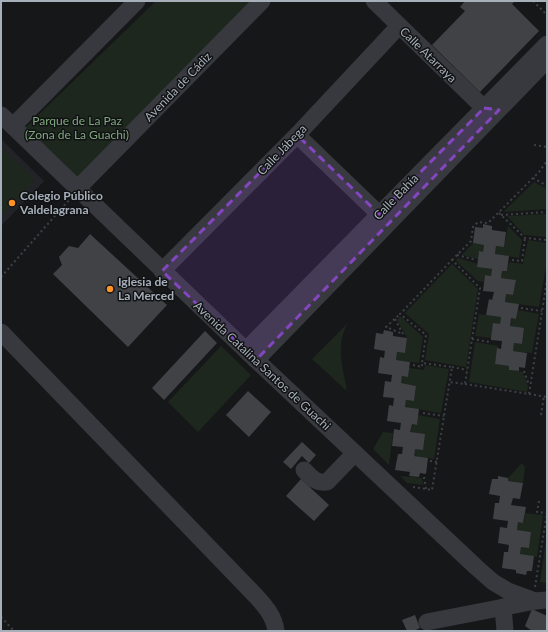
<svg xmlns="http://www.w3.org/2000/svg" width="548" height="632" font-family="Lato,sans-serif">
<style>
.built{fill:#222326}
.green{fill:#1e271e}
.building{fill:#404246}
.lines{fill:none;stroke-linecap:round;stroke-linejoin:round}
.path{stroke:#3d4145;stroke-width:2;stroke-dasharray:2 3;stroke-linecap:butt}
.minor{stroke:#37393e;stroke-width:17}
.marked{fill:#8446be;fill-opacity:0.2;stroke:#8446be;stroke-width:3;stroke-dasharray:8 5;stroke-linejoin:round}
.poi-dot{fill:#ff9328;stroke:#111214;stroke-width:1.5}
.labels{text-anchor:middle;stroke-width:3;stroke-linejoin:round;paint-order:stroke}
.street-label{font-size:12px;fill:#a7b0ba;stroke:#111214}
.park-label{font-size:12px;fill:#81a77d;stroke:#111214}
.poi-label{font-size:12px;font-weight:bold;fill:#a7b0ba;stroke:#111214;text-anchor:start}
</style>
<rect width="100%" height="100%" fill="#161719"/>
<path class="built" d="M1,139l43,42 -43,45z"/>
<g class="green">
<path d="M156,1h95l-174,178 -52,-51z"/>
<path d="M1,148l34,32 -34,36z"/>
<path d="M534,182l13,7v20l-44,3z"/>
<path d="M547,214v23l-23,-2 -17,-19z"/>
<path d="M508,226l14,14 -3,18 -24,-4 1,-8 8,1z"/>
<path d="M528,240l19,3v18l-8,46 -34,-5 1,-8 7,1 3,-15 -15,-2 1,-7h5l2,-9 14,2z"/>
<path d="M473,243l11,2 -1,7h-4l-1,7 -16,-4z"/>
<path d="M458,258l20,6 -1,3 15,2 -1,7 -6,-1 -1,7 -6,-1 -22,-20z"/>
<path d="M452,264l26,25 -12,78 -41,-7 4,-26 -24,-21z"/>
<path d="M518,310l21,4 -7,39 -19,-2 1,-8 8,1 2,-15 -14,-3 1,-8 5,1z"/>
<path d="M479,314l22,3 -1,7 -9,14 -16,-2z"/>
<path d="M400,316l23,21 -4,26 -23,-3 1,-8 8,1 2,-15 -10,-18z"/>
<path d="M348,323c-13,21 -5,44 -1,68l-35,-32z"/>
<path d="M475,342l23,4 -3,18 14,2v4l14,2 5,14 -1,6 -58,-10z"/>
<path d="M221,346l30,29 -53,57 -30,-30z"/>
<path d="M425,365l24,4 -8,44 -36,-6 1,-7 8,1 2,-15 -15,-3 1,-7 6,1 1,-9 15,2z"/>
<path d="M418,415l22,4 -6,40 -20,-3 -4,-24 2,-8 5,1z"/>
<path d="M383,432l10,1 -4,32 -16,-16z"/>
<path d="M522,463l3,4 -2,16 -15,-2v-3z"/>
<path d="M400,476l22,2 1,7 -16,-2z"/>
<path d="M525,513l18,2 -6,42 -17,-3 1,-7h8l2,-15 -14,-2 1,-8h6z"/>
<path d="M547,532v51l-7,-1z"/>
</g>
<g class="building">
<path d="M465,1h50l-3,3 27,27 -59,61 -48,-47 33,-34 -5,-4z"/>
<path d="M483,224l9,2v4l14,2 -2,15 -8,-1 -1,8 14,2 -2,15h-5l-1,7 15,2 -3,15 -7,-1 -1,8 14,2 -3,15 -5,-1 -1,8 14,2 -2,16 -8,-1 -1,8 14,2 -2,15 -6,-1v4l-10,-1v-4l-14,-2 2,-16 4,1 1,-8 -11,-1v-2l2,-15 7,1 1,-7 -15,-2 3,-16 3,1 2,-8 -11,-1 2,-16 6,1 1,-7 -15,-2 2,-16 4,1 1,-7 -11,-2 2,-16 8,1z"/>
<path d="M90,234l77,71 -39,42 -75,-73 9,-9 -3,-8 10,-11 9,2z"/>
<path d="M384,330l9,2v4l14,2 -2,15 -8,-1 -1,8 14,2 -2,15 -6,-1 -1,7 15,3 -2,15 -8,-1 -1,7 14,2 -2,16 -5,-1 -2,8 15,2 -2,16 -8,-1 -1,7 14,2 -2,16 -6,-1 -1,4 -10,-1 1,-4 -15,-2 3,-16h4l1,-7 -11,-1 2,-17 6,1 1,-7 -14,-2 2,-16 4,1 1,-8 -11,-1 2,-16 6,1 1,-7 -14,-2 2,-16 4,1 1,-7 -11,-2 2,-16 7,1z"/>
<path d="M205,331l12,12 -53,57 -12,-12z"/>
<path d="M248,391l23,21 -22,25 -23,-22z"/>
<path d="M302,442l14,13 -7,8 -7,-7 -11,13 -8,-7z"/>
<path d="M498,476l10,2v3l15,2 -3,16 -7,-1 -2,7 15,2 -3,16 -5,-1 -1,8 14,2 -2,16 -8,-1 -1,7 14,2 -2,15h-5l-1,4 -10,-2v-3l-14,-2 2,-16h4l1,-7 -11,-2 2,-16 7,1 1,-7 -15,-2 2,-16h4l1,-7 -11,-2 3,-15h6z"/>
<path d="M301,479l28,26 -15,16 -28,-25z"/>
<path d="M532,609l15,7v15h-15l-7,-5z"/>
<path d="M415,615l5,13 -6,3h-7l-5,-11z"/>
</g>
<g class="lines">
<g class="path">
<path d="M533,1l14,14"/>
<path d="M534,145l13,2"/>
<path d="M533,178l14,8"/>
<path d="M499,213l26,25 22,2"/>
<path d="M501,215l46,-3"/>
<path d="M457,255l19,5"/>
<path d="M452,260l19,-19 2,-14 5,-5 10,1 51,-51 8,-11"/>
<path d="M512,260l10,1 3,-23"/>
<path d="M1,277l68,-77"/>
<path d="M521,308l21,3"/>
<path d="M395,319l8,15 -17,-7 14,-13"/>
<path d="M472,339l18,3"/>
<path d="M413,365l9,2v-4"/>
<path d="M452,367l15,3"/>
<path d="M524,371l5,14"/>
<path d="M465,384l64,10 18,-114"/>
<path d="M529,394l18,3"/>
<path d="M423,413l21,3"/>
<path d="M541,415l3,-19"/>
<path d="M430,461l7,1"/>
<path d="M424,477l2,12"/>
<path d="M413,487l19,3 20,-123 -30,-4 4,-28 -26,-21 52,-54 28,28 -15,96 -16,-2"/>
<path d="M539,501l-2,11 10,1"/>
<path d="M535,587l12,-74"/>
<path d="M1,617l13,14"/>
</g>
<g class="minor">
<path d="M374,1l110,107 10,1"/>
<path d="M1,115l255,245 220,207 17,15 15,9 27,10"/>
<path d="M13,126l124,-125"/>
<path d="M297,135l82,79"/>
<path d="M77,189l185,-188"/>
<path d="M162,271l135,-136 102,-109"/>
<path d="M1,332l253,262c10,11 20,21 22,37"/>
<path d="M246,350l301,-306"/>
<path d="M256,360l291,-300"/>
<path d="M304,470c7,7 12,14 23,12l28,-29"/>
<path d="M503,607l2,24"/>
<path d="M427,622l108,-21 12,-1"/>
</g>
</g>
<path class="marked" d="M484,108l15,2 -243,250 -94,-89 135,-136 82,79z"/>
<g class="poi-dot">
<circle cx="12" cy="203" r="4"/>
<circle cx="110" cy="289" r="4"/>
</g>
<g class="labels">
<g class="street-label">
<text transform="translate(428 55) rotate(44)" y="4">Calle Atarraya</text>
<text transform="translate(178 87) rotate(-46)" y="4">Avenida de Cádiz</text>
<text transform="translate(282 150) rotate(-46)" y="4">Calle Jábega</text>
<text transform="translate(396 197) rotate(-46)" y="4">Calle Bahía</text>
<text transform="translate(262 366) rotate(43)" y="4">Avenida Catalina Santos de Guachi</text>
</g>
<g class="park-label">
<text x="77" y="125">Parque de La Paz<tspan x="77" dy="14">(Zona de La Guachi)</tspan></text>
</g>
<g class="poi-label">
<text x="20" y="200">Colegio Público<tspan x="20" dy="14">Valdelagrana</tspan></text>
<text x="118" y="286">Iglesia de<tspan x="118" dy="14">La Merced</tspan></text>
</g>
</g>
<rect width="548" height="632" fill="none" stroke="#a7b0ba" stroke-width="4"/>
</svg>
